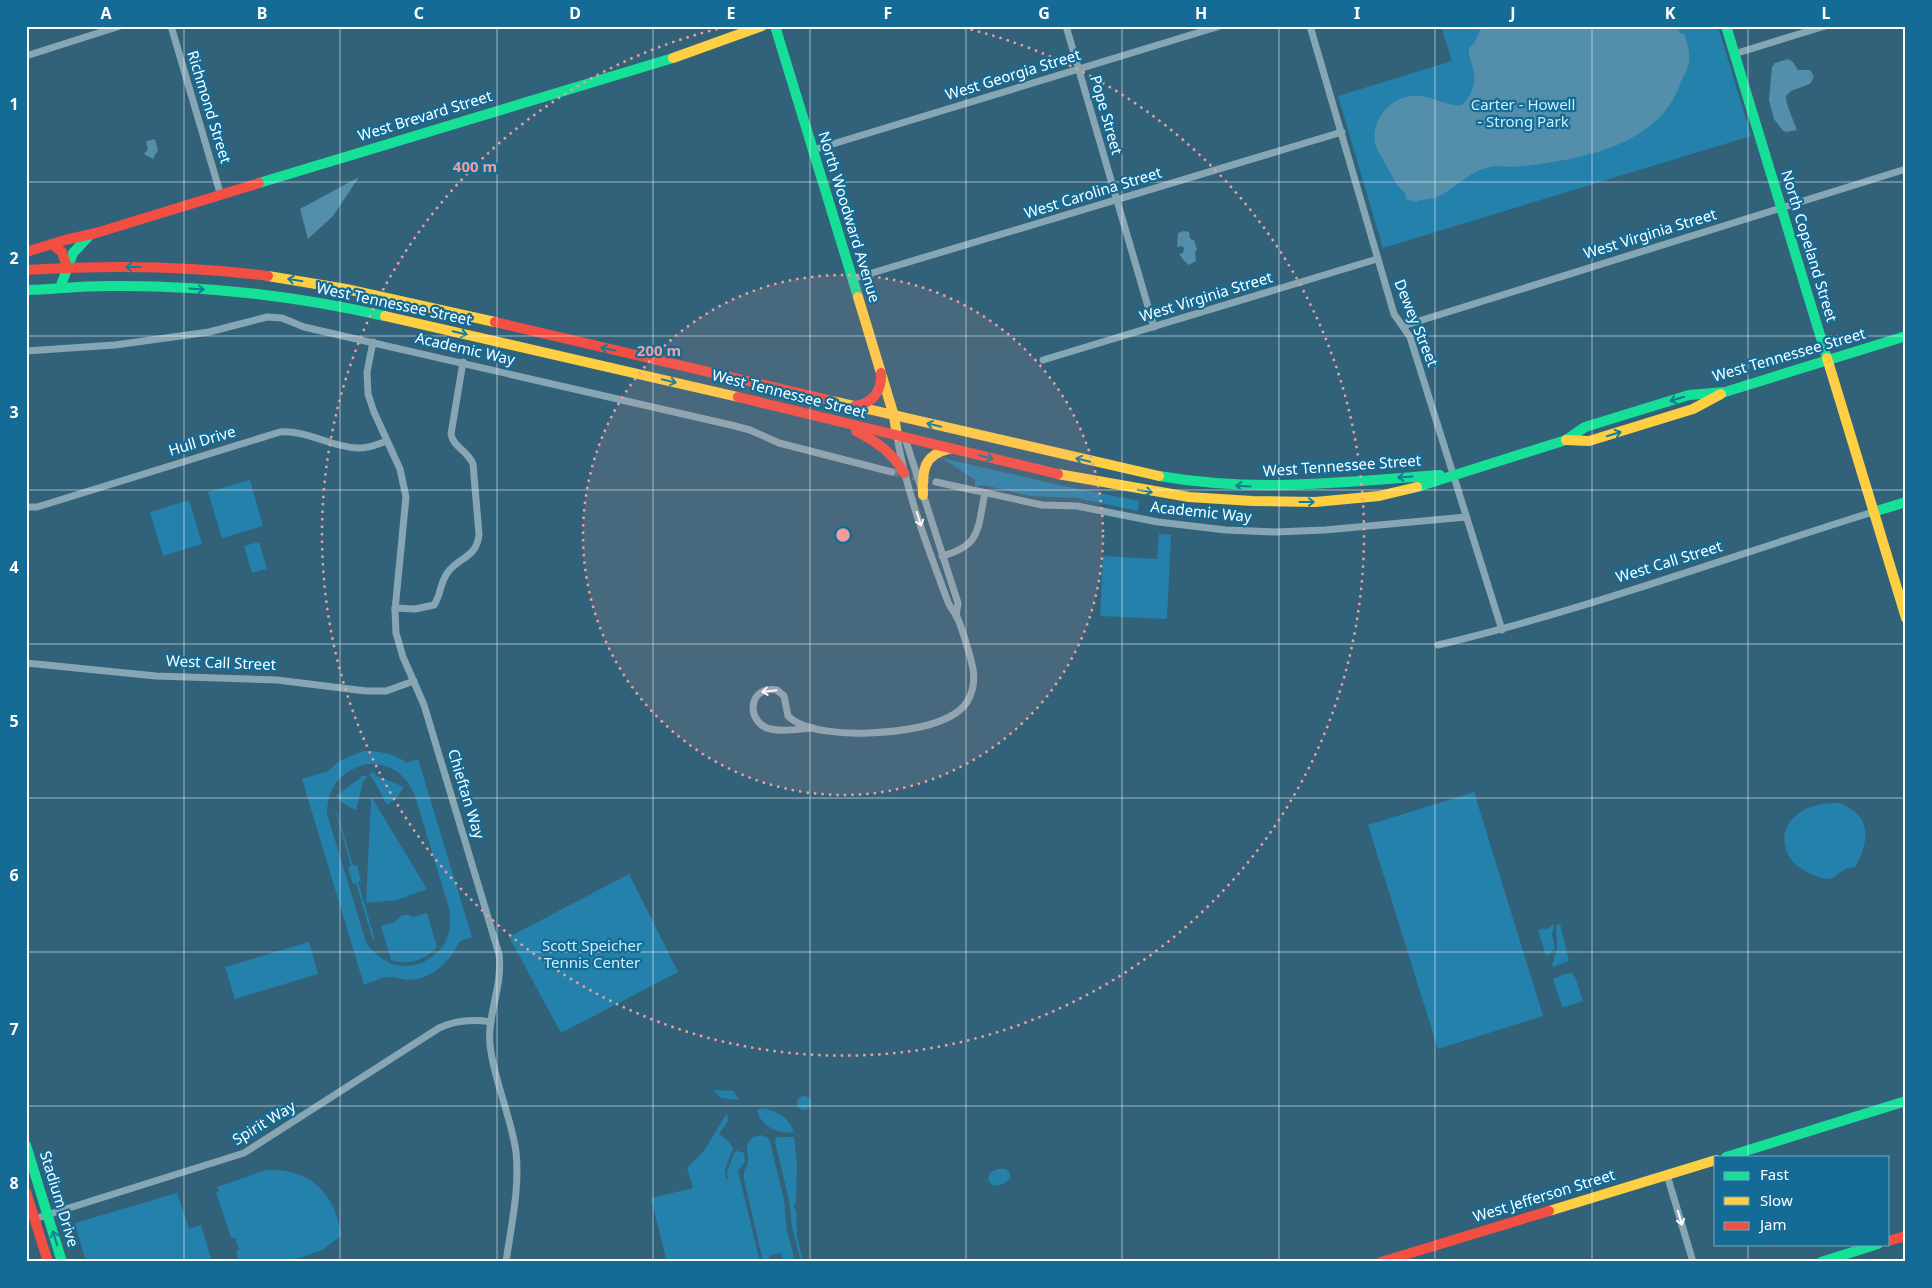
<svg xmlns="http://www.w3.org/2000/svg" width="1932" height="1288" font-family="'Noto Sans',sans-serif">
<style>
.green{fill:#2481ab;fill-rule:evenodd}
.water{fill:#538eaa}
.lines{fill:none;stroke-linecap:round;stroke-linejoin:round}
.street-tunnel{stroke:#507a8d;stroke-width:7;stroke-dasharray:7 3.5;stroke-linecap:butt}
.street{stroke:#87a6b4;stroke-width:7}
.fast{stroke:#16e098;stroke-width:10}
.slow{stroke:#ffcf43;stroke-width:10}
.jam{stroke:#f24e42;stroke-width:10}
.oneway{stroke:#147d96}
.oneway2{stroke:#fff}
.grid{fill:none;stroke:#fff;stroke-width:1;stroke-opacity:0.55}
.ring{fill:none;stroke:#ed9e9e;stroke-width:2.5;stroke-dasharray:2.5 5}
.labels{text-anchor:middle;stroke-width:4.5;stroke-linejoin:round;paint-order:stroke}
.street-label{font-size:15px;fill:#fff;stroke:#146c96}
.park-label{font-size:15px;fill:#cceefd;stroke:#146c96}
.centre{fill:#ed9e9e;stroke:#146c96;stroke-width:2.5}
.ring-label{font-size:15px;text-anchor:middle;font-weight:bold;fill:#ed9e9e;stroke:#146c96;stroke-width:4.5;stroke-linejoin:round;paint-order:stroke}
.neatline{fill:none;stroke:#fff;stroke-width:2}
.grid-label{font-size:16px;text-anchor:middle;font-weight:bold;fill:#fff}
</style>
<rect width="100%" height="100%" fill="#316279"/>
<g class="green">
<path d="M1441,26h277l33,110 -368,112 -45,-152 114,-35z"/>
<path d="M942,458l117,27 80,16 -1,10 -61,-13 -47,-2 -46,-11 -9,2v-7z"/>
<path d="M250,480l13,46 -41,12 -14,-46z"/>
<path d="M189,500l13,44 -39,12 -13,-44z"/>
<path d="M1159,534l12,1 -4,84 -67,-3 3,-60 54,3z"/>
<path d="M259,542l8,27 -15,4 -8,-27z"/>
<path d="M363,751c16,0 30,2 44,12l11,-4 54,178 -12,4c-11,21 -26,37 -50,39 -7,0 -13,-3 -20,-3 -8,0 -19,5 -26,8l-62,-206 23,-7 1,1 13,-12zM368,764c23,-1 40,12 47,32l34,112c1,9 2,18 -1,27 -2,8 -7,14 -13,19 -23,21 -53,13 -69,-12l-39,-128c0,-27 15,-45 41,-50z"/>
<path d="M372,772l5,4 27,11 -7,10 -10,8 -14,-26 -4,-4z"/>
<path d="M363,775l4,2 -4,5 -7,28 -12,-6 -8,-8 23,-17z"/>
<path d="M1474,792l69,224 -105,33 -70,-224z"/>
<path d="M371,797l1,1 55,91 -30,11 -31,3 5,-102 -1,-2z"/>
<path d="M1839,803c33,11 31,38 16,64 -4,1 -8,1 -11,3 -7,3 -9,9 -17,9 -6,0 -13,-4 -18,-6 -25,-10 -35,-42 -11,-59 11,-9 27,-11 41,-11z"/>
<path d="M335,809h1l17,57 4,-1 4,16 -3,1 17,58h-2l-17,-57 -3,1 -5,-16 3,-2z"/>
<path d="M629,874l49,98 -117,61 -52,-96z"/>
<path d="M427,913l10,34c-12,13 -29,19 -46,13l-10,-34 13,-4 8,-7h6l5,2z"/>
<path d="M1554,924l-2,11 3,12 -4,6 -5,3 -8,-26 7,-2 1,2z"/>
<path d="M1560,924l9,37 -16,6 -1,-4 2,-2c0,-6 2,-8 3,-13 1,-8 -2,-15 0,-23z"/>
<path d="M309,942l9,32 -83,25 -10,-32z"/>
<path d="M1572,973l3,4 8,24 -18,6 -3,-1 -9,-27 12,-5z"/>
<path d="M713,1090l20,1 6,9 -18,-2z"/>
<circle cx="804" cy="1103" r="7"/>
<path d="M757,1108l2,2 3,-2c16,3 26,9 32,24 -16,3 -36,-7 -37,-24z"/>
<path d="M727,1113l1,8 -9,13 10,8 4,7 -8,21 1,9h2l-1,-7 7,-19 3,-2 7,2 1,9 -7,9 22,91h-93l-16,-64 42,-10 -6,-20 17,-17z"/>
<path d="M761,1135l7,3 2,4 14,58 3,30 8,32 -12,-1 -2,-8 -12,3 1,6h-7l-19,-83v-7l4,-9 -1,-19 6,-7z"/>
<path d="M777,1137h17l3,27 -1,39 -3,4 3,3 1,26 6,26h-2l-9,-35 -3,-27 -13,-54 -1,-6z"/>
<path d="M997,1169h9l4,4v5c-5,6 -10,8 -19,7l-3,-6 2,-6z"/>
<path d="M268,1170c42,-2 69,25 73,66l-19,14 -35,12h-48l-3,-11 3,-1 -4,-12h-4l-15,-46 3,-1 -2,-4c18,-5 33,-13 51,-17z"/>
<path d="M177,1193l12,36 12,-4 11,37h-126l-11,-39z"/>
</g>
<g class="water">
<path d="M1482,26h67l8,4 11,-4h108l4,7 4,1c4,9 7,24 4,33 -2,6 -6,11 -8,17 -19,57 -89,73 -141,80 -9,1 -18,3 -27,3 -9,0 -17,-2 -26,1 -19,5 -31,21 -49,29 -7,3 -16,1 -21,5l-10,-3 -1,-6 -8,-8 -21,-38c-8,-27 17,-54 44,-51 15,1 28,11 42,9 10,-10 15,-22 11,-37 -2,-7 -5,-12 -4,-20l6,-6z"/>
<path d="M1788,59l5,3 5,8h12l4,7 -4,7 -19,7 -5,5c-1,7 8,25 11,34l-10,2 -4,-1 -9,-12 -5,-19 3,-33 3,-4z"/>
<path d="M155,139l3,11 -5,9 -9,-5 4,-5 -2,-8z"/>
<path d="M359,177l-26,39 -25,23 -8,-30z"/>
<path d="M1184,231l5,1 1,7 4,1 3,10 -2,2 1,9 -7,4 -4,-3 -6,-8 4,-1 1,-5 -2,-2 -5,1 1,-14z"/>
</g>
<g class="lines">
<path class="street-tunnel" d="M892,472l44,10"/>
<g class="street">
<path d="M171,26l50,170"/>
<path d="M1066,26l88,301"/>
<path d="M1310,26l84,288 16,23 92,293"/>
<path d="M1734,54l91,-28"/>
<path d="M26,56l94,-30"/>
<path d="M813,150l407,-124"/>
<path d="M852,279l490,-147"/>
<path d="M1403,326l503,-157"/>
<path d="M373,342l-6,30 1,22 6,18 26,57 6,28 -11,113 1,23 7,24 21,48 75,249c4,33 -12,60 -9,91 4,36 21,71 26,107 4,36 -5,74 -10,110"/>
<path d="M26,351l89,-6 94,-13 58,-15 15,1 22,9 427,98 19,5 29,13 113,29"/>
<path d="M1043,360l334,-101"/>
<path d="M905,438l53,165 -2,13"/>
<path d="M936,482l106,23 35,1 81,16 68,8 49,2 50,-2 141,-13"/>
<path d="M26,507h11l243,-75c27,-2 51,15 77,16 11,1 21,-4 30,-7"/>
<path d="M942,556c40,-11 35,-27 43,-63"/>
<path d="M395,608l20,1 19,-4c7,-10 6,-23 14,-33 12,-16 29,-14 31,-38l-6,-70c-5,-13 -20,-17 -22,-30l12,-72"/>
<path d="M1438,645c148,-35 290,-88 435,-133"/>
<path d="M26,663l130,13 121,4 89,11h20l28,-10"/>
<path d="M813,728c-13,1 -30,4 -43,1 -25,-7 -22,-44 7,-39l7,6 4,20c16,16 58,18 80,17 28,-1 83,-6 99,-31 6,-10 8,-21 6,-33 -2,-11 -12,-45 -17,-54 -3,-4 -6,-8 -8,-13 -20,-54 -42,-110 -51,-166"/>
<path d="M1667,1175l26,87"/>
<path d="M34,1219l210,-66 195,-125c17,-8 33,-9 52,-6"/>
</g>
<g class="fast">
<path d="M775,26l83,271"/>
<path d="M1726,26l101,332"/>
<path d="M259,183l414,-125"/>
<path d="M60,288l13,-35 15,-16"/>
<path d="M26,290c28,-1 56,-4 84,-4 92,-1 186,10 275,30"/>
<path d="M1159,476c98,17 183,6 281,-1"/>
<path d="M1417,487l149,-47 19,-13 104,-32 36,-3 181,-56"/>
<path d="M1873,512l33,-10"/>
<path d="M26,1145l36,117"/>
<path d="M1726,1157l180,-56"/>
<path d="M1821,1262l57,-18"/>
</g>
<g class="slow">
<path d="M673,58l89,-32"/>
<path d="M268,276l78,13 149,33"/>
<path d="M858,297l36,119 3,20"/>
<path d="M385,316l353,81"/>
<path d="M1827,358l79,260"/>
<path d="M833,401l326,75"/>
<path d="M1566,440l23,1 104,-32 28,-15"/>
<path d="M1058,474l131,23 63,4 63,1 64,-6 38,-9"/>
<path d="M923,495c-1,-24 0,-40 26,-46"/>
<path d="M1549,1211l167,-51"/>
</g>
<g class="jam">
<path d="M52,244l10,8 5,15"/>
<path d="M26,252l39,-12 31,-7 163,-50"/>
<path d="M26,270c81,-5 161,-5 242,6"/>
<path d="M495,322l338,79"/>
<path d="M738,397l320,77"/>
<path d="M855,406c18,-3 27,-15 26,-33"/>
<path d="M856,431c21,11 36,21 48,42"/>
<path d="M26,1192l22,70"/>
<path d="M1888,1241l18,-5"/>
<path d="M1381,1262l168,-51"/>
</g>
</g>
<defs><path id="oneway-shaft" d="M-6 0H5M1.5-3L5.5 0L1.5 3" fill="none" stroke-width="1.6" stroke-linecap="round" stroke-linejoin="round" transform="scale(1.25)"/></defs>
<g class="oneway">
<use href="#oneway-shaft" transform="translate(133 267) rotate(-180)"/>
<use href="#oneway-shaft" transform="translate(295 280) rotate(-171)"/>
<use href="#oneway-shaft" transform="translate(197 289) rotate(4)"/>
<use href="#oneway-shaft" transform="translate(460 333) rotate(13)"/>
<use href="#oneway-shaft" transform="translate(608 349) rotate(-167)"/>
<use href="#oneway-shaft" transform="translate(669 381) rotate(13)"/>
<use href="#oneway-shaft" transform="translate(1677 399) rotate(163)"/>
<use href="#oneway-shaft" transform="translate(934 425) rotate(-167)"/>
<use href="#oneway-shaft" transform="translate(1614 434) rotate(-17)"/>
<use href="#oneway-shaft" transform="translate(986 457) rotate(14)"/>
<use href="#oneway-shaft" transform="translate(1083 460) rotate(-167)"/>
<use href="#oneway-shaft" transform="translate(1405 477) rotate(176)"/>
<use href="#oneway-shaft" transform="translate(1243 486) rotate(-177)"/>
<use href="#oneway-shaft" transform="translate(1145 491) rotate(9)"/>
<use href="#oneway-shaft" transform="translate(1307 502)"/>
<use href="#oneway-shaft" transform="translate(55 1238) rotate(-107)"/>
</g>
<g class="oneway2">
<use href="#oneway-shaft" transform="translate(919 519) rotate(72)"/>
<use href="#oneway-shaft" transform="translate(769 691) rotate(174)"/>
<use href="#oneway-shaft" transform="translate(1680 1218) rotate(73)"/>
</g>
<path class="grid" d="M184,26v1236M340,26v1236M497,26v1236M653,26v1236M810,26v1236M966,26v1236M1122,26v1236M1279,26v1236M1435,26v1236M1592,26v1236M1748,26v1131M26,182h1880M26,336h1880M26,490h1880M26,644h1880M26,798h1880M26,952h1880M26,1106h1880M1748,1244v18"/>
<circle cx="843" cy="535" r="260" fill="#ed9e9e" fill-opacity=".12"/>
<g class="ring">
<circle cx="843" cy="535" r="260"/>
<path d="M956 26A521 521 0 1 1 730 26"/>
</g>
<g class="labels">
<g class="street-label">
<text transform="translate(1013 75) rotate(-17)" y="5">West Georgia Street</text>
<text transform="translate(209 107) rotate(73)" y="5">Richmond Street</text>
<text transform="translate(1106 115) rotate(74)" y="5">Pope Street</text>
<text transform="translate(425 116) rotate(-17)" y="5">West Brevard Street</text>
<text transform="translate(1093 193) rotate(-17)" y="5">West Carolina Street</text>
<text transform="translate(849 217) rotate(73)" y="5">North Woodward Avenue</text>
<text transform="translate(1650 234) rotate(-17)" y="5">West Virginia Street</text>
<text transform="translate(1809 246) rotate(73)" y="5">North Copeland Street</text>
<text transform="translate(1206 297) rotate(-17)" y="5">West Virginia Street</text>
<text transform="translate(394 304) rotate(12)" y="5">West Tennessee Street</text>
<text transform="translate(1416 323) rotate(68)" y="5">Dewey Street</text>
<text transform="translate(465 349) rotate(13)" y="5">Academic Way</text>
<text transform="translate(1789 355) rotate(-16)" y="5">West Tennessee Street</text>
<text transform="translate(789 394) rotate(14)" y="5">West Tennessee Street</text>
<text transform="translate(202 441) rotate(-17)" y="5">Hull Drive</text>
<text transform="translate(1342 466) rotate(-4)" y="5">West Tennessee Street</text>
<text transform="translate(1201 512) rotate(6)" y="5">Academic Way</text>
<text transform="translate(1669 562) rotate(-17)" y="5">West Call Street</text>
<text transform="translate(221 663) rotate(2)" y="5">West Call Street</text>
<text transform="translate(466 794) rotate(73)" y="5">Chieftan Way</text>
<text transform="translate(264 1123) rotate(-31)" y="5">Spirit Way</text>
<text transform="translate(1544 1196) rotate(-17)" y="5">West Jefferson Street</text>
<text transform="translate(59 1199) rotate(73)" y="5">Stadium Drive</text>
</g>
<g class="park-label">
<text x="1523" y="110">Carter - Howell<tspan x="1523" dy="17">- Strong Park</tspan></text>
<text x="592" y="951">Scott Speicher<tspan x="592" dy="17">Tennis Center</tspan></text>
</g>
</g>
<circle cx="843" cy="535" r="8" class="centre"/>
<g class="ring-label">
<text x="475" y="172">400 m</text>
<text x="659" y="356">200 m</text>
</g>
<rect width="1932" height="1288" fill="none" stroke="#146c96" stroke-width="55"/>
<rect x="1714" y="1156" width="175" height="90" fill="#146c96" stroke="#72a7c0"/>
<rect x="1724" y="1172" width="25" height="8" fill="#16e098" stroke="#72a7c0"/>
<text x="1760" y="1180" font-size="15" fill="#ffffff">Fast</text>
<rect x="1724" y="1197" width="25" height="8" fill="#ffcf43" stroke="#72a7c0"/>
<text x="1760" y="1206" font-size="15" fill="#ffffff">Slow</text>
<rect x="1724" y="1222" width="25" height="8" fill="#f24e42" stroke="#72a7c0"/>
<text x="1760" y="1230" font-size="15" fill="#ffffff">Jam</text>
<rect x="28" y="28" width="1876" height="1232" class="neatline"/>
<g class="grid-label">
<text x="106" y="19">A</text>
<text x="262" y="19">B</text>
<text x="419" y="19">C</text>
<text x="575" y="19">D</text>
<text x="731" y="19">E</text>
<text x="888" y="19">F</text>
<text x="1044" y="19">G</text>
<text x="1201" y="19">H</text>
<text x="1357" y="19">I</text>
<text x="1513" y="19">J</text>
<text x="1670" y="19">K</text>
<text x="1826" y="19">L</text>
<text x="14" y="110">1</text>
<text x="14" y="264">2</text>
<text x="14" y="418">3</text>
<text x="14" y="573">4</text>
<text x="14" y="727">5</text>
<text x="14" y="881">6</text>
<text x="14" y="1035">7</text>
<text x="14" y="1189">8</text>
</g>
</svg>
